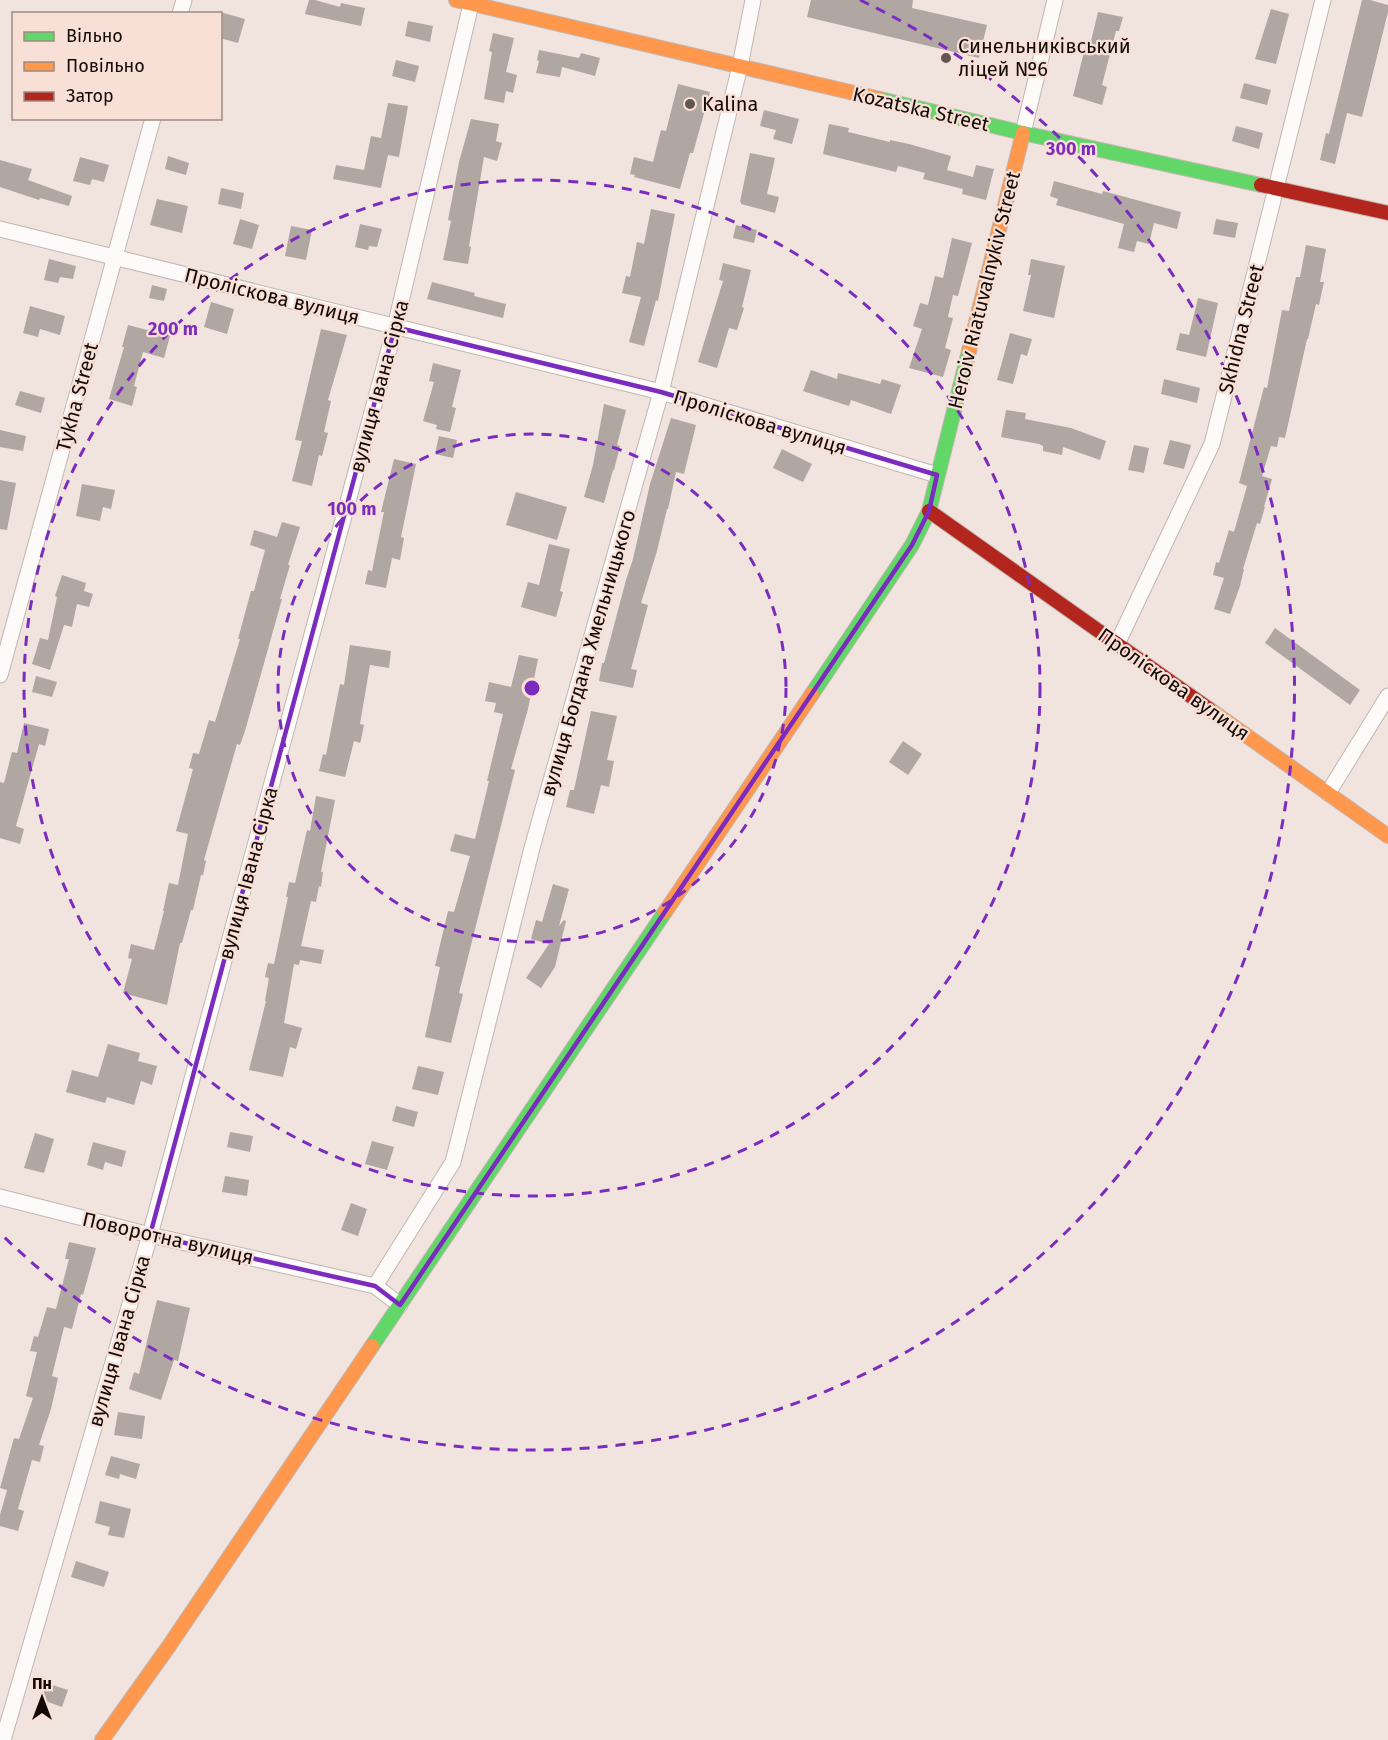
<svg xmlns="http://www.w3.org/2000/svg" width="1388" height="1740" font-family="'Fira Sans',sans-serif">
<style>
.building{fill:#b0a6a2}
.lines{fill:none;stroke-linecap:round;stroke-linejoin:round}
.street-casing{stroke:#c1b6b1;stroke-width:17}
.fast-casing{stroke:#c1b6b1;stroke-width:16}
.slow-casing{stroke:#c1b6b1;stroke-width:16}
.jam-casing{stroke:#c1b6b1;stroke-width:16}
.street{stroke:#fdfbfa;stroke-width:15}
.fast{stroke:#63d668;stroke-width:14}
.slow{stroke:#ff974d;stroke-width:14}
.jam{stroke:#b3261e;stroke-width:14}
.marked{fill:none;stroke:#7b2cbf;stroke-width:4.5;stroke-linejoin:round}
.ring{fill:none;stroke:#7b2cbf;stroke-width:3;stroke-dasharray:10 8}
.poi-dot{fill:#605652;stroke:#f9e0d6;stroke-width:2}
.labels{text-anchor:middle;stroke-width:4.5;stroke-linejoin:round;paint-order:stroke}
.poi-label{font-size:20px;fill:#120a07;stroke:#f9e0d6;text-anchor:start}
.street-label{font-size:20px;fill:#120a07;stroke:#f9e0d6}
.centre{fill:#7b2cbf;stroke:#f9e0d6;stroke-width:3}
.ring-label{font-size:18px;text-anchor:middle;font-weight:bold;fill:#7b2cbf;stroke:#f9e0d6;stroke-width:4.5;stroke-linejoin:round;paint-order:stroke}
</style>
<rect width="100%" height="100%" fill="#f1e4de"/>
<g class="building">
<path d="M309,0h6l25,7 1,-4 24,5 -4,18 -56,-12z"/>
<path d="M811,0h102l-1,8 75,17 -8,33 -172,-41z"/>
<path d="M1362,0h8l18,5v7l-26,105 -15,-4 -12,51 -15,-4 6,-27 3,1z"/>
<path d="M1271,9l18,5 -13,50 -21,-5z"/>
<path d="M220,12l25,7 -7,24 -18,-5z"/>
<path d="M1098,12l25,5 -4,14h-3l-14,54 5,2 -5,18 -29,-9 13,-52 4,1z"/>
<path d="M408,21l25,5 -3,16 -25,-6z"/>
<path d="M493,33l21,5 -8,34 11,3 -4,18 -7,-2 -2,12 -20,-4 8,-47 -3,-1z"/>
<path d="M539,50l40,8 2,-5 19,5 -5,18 -33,-9 -2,10 -24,-4 3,-12 -2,-1z"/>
<path d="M396,60l23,6 -4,16 -23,-6z"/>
<path d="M1244,83l27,7 -4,15 -27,-7z"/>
<path d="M678,84l32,8 -17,61h-3l-10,36 -46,-12 1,-2 -5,-1 4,-17 19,5 8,-32 5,1z"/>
<path d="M388,103l20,3 -9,51 -11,-2 -7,33 -48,-9 3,-14 28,5 7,-34 10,2z"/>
<path d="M764,110l35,9 -7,25 -19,-5 3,-9 -16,-4z"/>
<path d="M471,119l28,5 -3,17 6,2 -5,18 -13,-4 -15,89 2,1 -3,17 -25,-4 8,-39 -3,-1 11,-58z"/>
<path d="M829,124l20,4 -1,4 42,10v-2l19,4 42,12 -4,14 26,7 3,-12 18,4 -8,31 -24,-6 1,-5 -40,-10 2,-6 -27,-7 -2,6 -73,-18z"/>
<path d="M1236,126l27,7 -4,16 -27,-8z"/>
<path d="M750,153l25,5 -8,36 12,3 -4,16 -34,-9v-2h-1z"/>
<path d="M168,156l21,7 -3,12 -21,-6z"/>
<path d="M80,157l29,8 -5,17 -12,-3 -2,6 -17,-4z"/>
<path d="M0,160l32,9 -4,11 44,16 -3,10 -29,-8 -1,2 -39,-13z"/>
<path d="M1054,181l48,13 1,-3 78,21 -4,17 -23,-6 -5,21 -12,-3 -3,11 -16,-4 6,-24 -68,-19 2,-6 -8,-3z"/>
<path d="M221,188l23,5 -3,16 -23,-5z"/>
<path d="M157,199l31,7 -6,27 -32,-8z"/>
<path d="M651,209l24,5 -17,87 -2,-1 -12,46 -15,-4 12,-45 -19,-4 4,-17 4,1 7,-35 7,2z"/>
<path d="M240,219l19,6 -7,24 -19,-5z"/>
<path d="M1216,219l22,4 -3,15 -22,-4z"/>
<path d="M360,224l22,5 -5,18 -8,-1 -1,4 -13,-3z"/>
<path d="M736,225l21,5 -3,13 -21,-5z"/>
<path d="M291,226l21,4 -6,30 -21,-4z"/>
<path d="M952,238l20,5 -14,53 -5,-1 -5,22 5,1 -8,30 6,2 -8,27 -34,-9 13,-39 -9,-3 7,-23 8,2 7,-29 8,2z"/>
<path d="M1306,245l20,4 -6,33h4l-5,23 -3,-1 -8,35h-1l-22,99 -6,-1 -2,10 -6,-1 -9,30 10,3 -8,28h1l-5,17 -3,-1 -14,46h1l-4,17 -10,28 -16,-5 10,-31 -11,-3 3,-13 3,1 10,-33 5,2 13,-46 -8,-3 25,-96 3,1 15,-78 7,1 7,-34h4z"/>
<path d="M49,259l27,7 -3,13 -13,-2 -2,6 -14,-3z"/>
<path d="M1031,259l34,7 -11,52 -31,-7 8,-36h-3z"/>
<path d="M723,263l28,7 -9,37 2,1 -7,22 -8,-2 -12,40 -19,-6 25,-81 -4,-1z"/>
<path d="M432,282l43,11 -1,3 32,8 -3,14 -76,-19z"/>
<path d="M152,285l15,4 -3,12 -15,-3z"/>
<path d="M1198,298l20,5 -12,54 -30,-7 4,-17 9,2z"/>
<path d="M211,302l23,7 -7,25 -23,-7z"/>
<path d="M30,306l35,10 -5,19 -20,-6 -2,8 -15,-4z"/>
<path d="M128,325l42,11 -6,22 -21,-6 -9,34 3,1 -5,19 -23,-7 15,-52h-2z"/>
<path d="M321,329l26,6 -19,65 3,1 -7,31 4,1 -6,23 -3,-1 -7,31 -20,-5 10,-40 -7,-1z"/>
<path d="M1010,333l22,6 -5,17 -6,-2 -8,30 -16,-4z"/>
<path d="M433,363l28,7 -9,37 4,1 -6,24 -14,-3 1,-4 -14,-4 11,-39 -5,-1z"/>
<path d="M811,370l26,9 1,-6 42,11 2,-5 19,6 -10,29 -40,-14 -2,6 -46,-15z"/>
<path d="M1164,379l36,9 -3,15 -36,-9z"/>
<path d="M20,391l25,7 -4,15 -26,-8z"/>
<path d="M604,404l22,6 -9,35 3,1 -6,24h-1l-9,33 -20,-6 9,-32z"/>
<path d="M1006,410l20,3 -1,6 46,9 35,13 -6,19 -37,-13 -1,8 -19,-4v-5l-4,-2 -38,-7z"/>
<path d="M671,418l25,7 -12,49 -8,-2 -8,37h-1l-10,42 -16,52 7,2 -17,64 6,1 -4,18 -34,-7 3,-18h2l22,-83 7,-21 17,-75z"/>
<path d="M0,430l26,6 -3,15 -23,-4z"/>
<path d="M439,436l18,4 -4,18 -18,-4z"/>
<path d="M1170,440l21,5 -7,24 -21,-5z"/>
<path d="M1134,445l15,3 -5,25 -16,-3z"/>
<path d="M782,449l30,15 -9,18 -30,-14z"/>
<path d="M394,459l22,5 -15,73 3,1 -4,22 -8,-2 -6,30 -21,-4 3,-14 4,1 12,-59h-3z"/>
<path d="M0,480l16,3 -9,47 -7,-1z"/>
<path d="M82,484l33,6 -4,19 -8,-2 -3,14 -24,-5z"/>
<path d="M516,492l51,15 -10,33 -51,-15z"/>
<path d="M282,522l18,5 -12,38h2l-10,34h2l-37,132 -5,14 -3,-1 -33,116 2,1 -3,14h-2l-8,35h-2l-9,33h-2l-13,62 -44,-12 9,-34 -4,-1 3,-14 23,6 10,-39h-1l6,-28 9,2 10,-51 -12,-3 17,-62 -4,-1 4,-15 6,1 10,-34 6,2 25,-83h-2l13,-48h3l11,-41 -15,-5 4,-15 23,7z"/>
<path d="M549,544l21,5 -10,42 3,1 -7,25 -35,-10 7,-25 11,3z"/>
<path d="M62,575l24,8 -2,8 9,3 -4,13 -12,-3 -5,23 -8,-2 -14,45 -18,-6 8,-26 8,2 9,-43 -2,-1z"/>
<path d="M1275,628l85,62 -10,15 -85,-62z"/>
<path d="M350,645l41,6 -2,17 -19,-3 -10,59 4,1 -3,15 -1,3 -6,-2 -9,36 -26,-6 4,-17 3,1 14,-71 4,1z"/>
<path d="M519,655l19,4 -10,50 -17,60 4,1 -56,223 4,1 -12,49 -26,-6 15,-70 -5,-1 13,-55 6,1 16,-56 -20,-5 5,-17 20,5 14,-58h-2l16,-67 -9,-2 2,-9 -11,-2 4,-19 22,5z"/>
<path d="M36,676l21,6 -5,15 -20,-5z"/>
<path d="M591,711l26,5 -10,44 7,1 -5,26 -8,-2 -7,29 -28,-7 4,-17h4z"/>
<path d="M24,723l25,6 -4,17 -6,-2 -23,82 8,3 -4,15 -20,-6v-56l4,1 8,-31 5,1z"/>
<path d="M903,741l19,13 -14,21 -19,-13z"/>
<path d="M316,796l19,4 -14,72h2l-2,15 -2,-1 -3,16 -5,-1 -10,45 23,4 -3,14 -21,-4 -1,5 -5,-1 -10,59 18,5 -6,21 -6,-2 -7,30 -34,-7 17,-69h-1l4,-23 -4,-1 3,-14 6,1 14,-67h-2l3,-15 6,1 12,-53 3,1z"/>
<path d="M553,884l16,5 -10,37 5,-6 2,1 -11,46 -14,21 -15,-10 23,-34 -18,-5 5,-19 6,2z"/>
<path d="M108,1044l32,9 -2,8 19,5 -5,19 -11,-4 -7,24 -27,-8 -2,6 -39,-11 6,-22 26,7z"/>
<path d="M418,1066l26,6 -6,23 -26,-6z"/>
<path d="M396,1106l22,6 -4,15 -22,-6z"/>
<path d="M230,1132l23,4 -3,16 -23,-5z"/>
<path d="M35,1133l19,6 -10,34 -20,-5z"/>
<path d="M372,1141l22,6 -7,23 -22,-6z"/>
<path d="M93,1142l33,9 -4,16 -17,-5 -2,8 -16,-5z"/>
<path d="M225,1176l24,4 -2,16 -25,-4z"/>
<path d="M351,1203l16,6 -9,27 -17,-6z"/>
<path d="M69,1242l27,6 -13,47 -2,-1 -9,35 -8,-2 -12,49 6,2 -7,31 -12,36 5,1 -4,16 -8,-2 -14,49 6,2 -6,20 -18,-5v-11l7,-25 -7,-2 14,-50 5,1 14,-41 -7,-2 11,-44 -7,-1 4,-15 4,1 9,-30 9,2 13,-50h-4z"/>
<path d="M157,1300l33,8 -12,53 -4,-1 -13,40 -32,-11 5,-17 5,2z"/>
<path d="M118,1412l27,4 -3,23 -28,-4z"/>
<path d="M111,1456l29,8 -4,15 -16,-5 -1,5 -14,-4z"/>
<path d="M100,1501l31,8 -7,29 -16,-3 2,-8 -15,-4z"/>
<path d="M76,1561l33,11 -5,15 -33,-10z"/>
<path d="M46,1683l22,7 -6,17 -22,-8z"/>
</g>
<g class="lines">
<defs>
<g id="street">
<path d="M180,14l4,-14"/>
<path d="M1023,133l32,-133"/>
<path d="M0,229l661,163 276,83"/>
<path d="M1117,644l95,-200 111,-444"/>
<path d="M0,675l153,-557"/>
<path d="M1328,793l60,-97"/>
<path d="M0,1197l150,38 225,51 25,19"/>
<path d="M375,1286l78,-124 80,-318 128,-452 79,-326 13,-66"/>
<path d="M3,1740l147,-505 245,-908 77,-327"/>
</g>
<g id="fast">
<path d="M880,99l143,34 238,52"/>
<path d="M812,694l100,-149 17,-34 40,-160"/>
<path d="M372,1346l293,-434"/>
</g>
<g id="slow">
<path d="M456,0l424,99"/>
<path d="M969,351l54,-218"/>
<path d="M1209,709l179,127"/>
<path d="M665,912l147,-218"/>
<path d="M102,1740l67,-94 203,-300"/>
</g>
<g id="jam">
<path d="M1261,185l127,28"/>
<path d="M929,511l280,198"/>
</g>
</defs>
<use href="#street" class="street-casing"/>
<use href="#fast" class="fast-casing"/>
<use href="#slow" class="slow-casing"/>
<use href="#jam" class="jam-casing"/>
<use href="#street" class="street"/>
<use href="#fast" class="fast"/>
<use href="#slow" class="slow"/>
<use href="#jam" class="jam"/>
</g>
<path class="marked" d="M395,327l266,65 276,83 -8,36 -17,34 -512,760 -25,-19 -225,-51z"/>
<g class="ring">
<circle cx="532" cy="688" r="254"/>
<circle cx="532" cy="688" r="508"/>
<path d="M860 0A762 762 0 1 1 3 1236"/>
</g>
<g class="poi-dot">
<circle cx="946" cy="58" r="6"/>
<circle cx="690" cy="104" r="6"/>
</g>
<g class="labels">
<g class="poi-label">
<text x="958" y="53">Синельниківський<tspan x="958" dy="23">ліцей №6</tspan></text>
<text x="702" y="111">Kalina</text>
</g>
<g class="street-label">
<text transform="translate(921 109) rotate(13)" y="7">Kozatska Street</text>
<text transform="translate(984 290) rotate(-76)" y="7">Heroiv Riatuvalnykiv Street</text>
<text transform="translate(272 296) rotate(14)" y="7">Проліскова вулиця</text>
<text transform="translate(1241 329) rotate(-76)" y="7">Skhidna Street</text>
<text transform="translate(379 386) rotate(-75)" y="7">вулиця Івана Сірка</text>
<text transform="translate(77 397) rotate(-75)" y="7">Tykha Street</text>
<text transform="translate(760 422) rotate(17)" y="7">Проліскова вулиця</text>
<text transform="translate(588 653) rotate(-74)" y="7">вулиця Богдана Хмельницького</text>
<text transform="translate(1174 684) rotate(35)" y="7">Проліскова вулиця</text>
<text transform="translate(248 873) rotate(-75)" y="7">вулиця Івана Сірка</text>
<text transform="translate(168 1238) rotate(13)" y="7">Поворотна вулиця</text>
<text transform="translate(119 1341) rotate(-74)" y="7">вулиця Івана Сірка</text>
</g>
</g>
<circle cx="532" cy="688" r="9" class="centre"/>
<g class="ring-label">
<text x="1071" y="155">300 m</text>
<text x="173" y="335">200 m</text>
<text x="352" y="515">100 m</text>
</g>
<rect x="12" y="12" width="210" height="108" fill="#f9e0d6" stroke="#9d8a83" stroke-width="1.5"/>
<rect x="24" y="32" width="30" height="9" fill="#63d668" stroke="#9d8a83" stroke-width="1.5"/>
<text x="66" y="42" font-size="18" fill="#120a07">Вільно</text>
<rect x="24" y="62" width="30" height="9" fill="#ff974d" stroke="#9d8a83" stroke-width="1.5"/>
<text x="66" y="72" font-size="18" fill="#120a07">Повільно</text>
<rect x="24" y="92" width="30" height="9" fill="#b3261e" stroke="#9d8a83" stroke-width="1.5"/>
<text x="66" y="102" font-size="18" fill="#120a07">Затор</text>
<g transform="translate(42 1698)" stroke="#f9e0d6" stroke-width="4.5" paint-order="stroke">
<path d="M0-4.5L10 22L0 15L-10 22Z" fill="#120a07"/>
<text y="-9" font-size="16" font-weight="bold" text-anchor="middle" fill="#120a07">Пн</text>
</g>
</svg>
